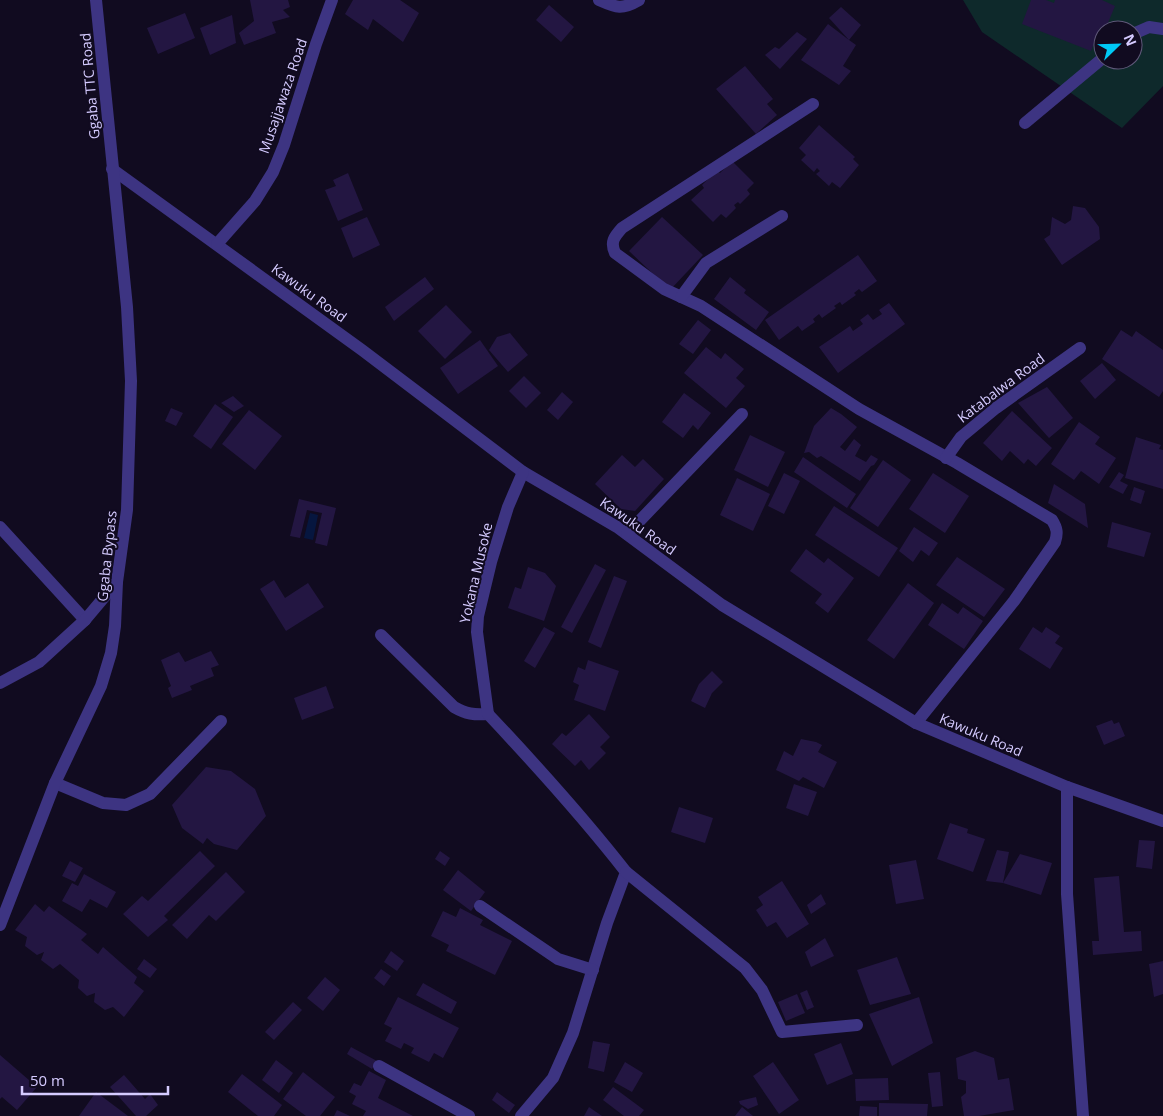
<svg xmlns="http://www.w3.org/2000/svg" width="1163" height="1116" font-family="'Open Sans',sans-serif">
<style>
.green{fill:#0e292b;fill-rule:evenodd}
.water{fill:#06163f}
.building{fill:#231642}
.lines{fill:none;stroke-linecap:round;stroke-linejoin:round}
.minor{stroke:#3d3482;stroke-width:12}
.labels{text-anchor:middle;stroke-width:4;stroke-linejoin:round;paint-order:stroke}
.street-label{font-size:14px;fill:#d5cbff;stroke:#110b20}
</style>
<rect width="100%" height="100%" fill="#110b20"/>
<path class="green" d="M963,0h200v86l-41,42 -140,-96zM1103,30h30v30h-30z"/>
<path class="water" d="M310,513l8,2 -5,25 -9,-2z"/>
<g class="building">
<path d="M250,0h38l2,7 -7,3 7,7 -18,5 4,11 -32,12 -5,-12 15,-12z"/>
<path d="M353,0h47l19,13 -16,29 -30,-23 -5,11 -23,-16z"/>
<path d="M1031,0h15l8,3 1,-3h47l13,6 -10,24 -5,-2 -9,23 -69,-27z"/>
<path d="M549,5l25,22 -13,15 -25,-22z"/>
<path d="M841,7l20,18 -12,15 7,5 -13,21 8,5 -12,14 -38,-25 27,-36 21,16 -20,-22z"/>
<path d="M185,13l10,25 -37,16 -11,-26z"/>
<path d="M232,15l4,28 -26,12 -10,-27z"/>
<path d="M797,32l10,7 -27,30 -15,-14 10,-8 4,2z"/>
<path d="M745,66l28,33 -6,5 10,11 -21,19 -40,-45z"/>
<path d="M819,125l36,32 -2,2 6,6 -19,23 -8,-6 -3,4 -13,-12 4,-3 -3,-3 -3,4 -13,-12 5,-5 -7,-7z"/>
<path d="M732,161l22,22 -7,7 3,4 -10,10 -2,-2 -4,3 2,3 -10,10 -5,-4 -8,8 -22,-22 13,-12 -2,-3 15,-15 3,3z"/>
<path d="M348,173l15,37 -25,11 -13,-31 11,-4 -3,-6z"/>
<path d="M1073,206l12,2 14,19 1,12 -38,26 -18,-26 6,-4 2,-18 13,7 6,-4z"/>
<path d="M367,217l13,28 -27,13 -12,-30z"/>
<path d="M662,217l41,38 -33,35 -41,-39z"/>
<path d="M858,255l19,26 -15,11 -3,-3 -5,4 2,2 -14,10 -2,-3 -6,4 2,2 -14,10 -3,-4 -6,5 2,3 -13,9 -4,-5 -19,14 -14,-20z"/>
<path d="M425,277l9,12 -40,32 -9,-14z"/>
<path d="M730,277l16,13 -2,3 25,19 -13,18 -42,-31z"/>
<path d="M889,303l16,21 -67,49 -19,-26 31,-21 3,5 10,-7 -3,-4 8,-6 5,6 9,-6 -3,-4z"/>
<path d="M446,305l26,27 -27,27 -27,-28z"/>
<path d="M698,320l13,10 -18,24 -14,-10z"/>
<path d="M1121,330l11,7 4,-6 27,19v41l-4,6 -57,-38z"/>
<path d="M510,333l18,22 -20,17 -19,-22 8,-13z"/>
<path d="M480,340l18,26 -40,28 -18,-26z"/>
<path d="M706,347l15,12 4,-6 19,16 -8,9 9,8 -19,22 -42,-35z"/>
<path d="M1102,363l14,17 -21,19 -15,-18z"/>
<path d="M524,376l17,17 -15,15 -17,-17z"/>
<path d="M1047,387l26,31 -24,20 -31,-35z"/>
<path d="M562,392l11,10 -15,18 -11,-10z"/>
<path d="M684,393l27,20 -13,17 -5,-5 -10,13 -21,-16z"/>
<path d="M233,396l11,10 -10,6 -13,-9z"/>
<path d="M215,404l18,13 -22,32 -18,-13z"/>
<path d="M171,408l12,5 -7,13 -11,-5z"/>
<path d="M831,408l10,6 16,13 -17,20 5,4 9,-12 7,6 -6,11 11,6 5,-7 7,4 -4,6 -3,1 -11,15 -39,-25 -4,2 -8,-6 -5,1 10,-27z"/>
<path d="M249,410l33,26 -27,34 -33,-26z"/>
<path d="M1012,411l40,37 -16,18 -8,-7 -4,5 -14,-13 -8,10 -19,-18z"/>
<path d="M1079,422l21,15 -5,7 21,14 -17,26 -18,-13 -7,9 -23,-16z"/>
<path d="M750,435l35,17 -17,35 -34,-17z"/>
<path d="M1136,437l25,8 -2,4 4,1v39l-38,-11z"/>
<path d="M622,455l13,12 8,-8 21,20 -29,32 -14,-2 -26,-25z"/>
<path d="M803,457l53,37 -9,14 -53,-36z"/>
<path d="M883,460l28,20 -33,47 -28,-19z"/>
<path d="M1119,472l5,3 -4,6 8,4 -5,9 -14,-7z"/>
<path d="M784,473l16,8 -16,33 -16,-8z"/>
<path d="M933,473l36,23 -24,37 -36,-24z"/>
<path d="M737,478l33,16 -17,37 -33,-16z"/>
<path d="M1054,484l31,20 3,24 -40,-25z"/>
<path d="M1134,487l11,4 -4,13 -11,-4z"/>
<path d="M299,499l37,9 -9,38 -12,-3 7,-30 -15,-3 -7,28 -10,-2z"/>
<path d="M834,506l64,42 -19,29 -64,-42z"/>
<path d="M1112,522l39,11 -7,24 -37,-10z"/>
<path d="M914,527l24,16 -9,13 -8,-6 -8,12 -14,-11z"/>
<path d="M806,549l18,14 4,-5 26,20 -26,35 -13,-10 7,-9 -32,-23z"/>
<path d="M957,557l48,32 -21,28 -48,-32z"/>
<path d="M595,564l11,6 -34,63 -11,-6z"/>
<path d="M528,567l17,6 11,13 -12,35 -36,-13 7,-21 6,2z"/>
<path d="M614,576l13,5 -26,67 -13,-6z"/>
<path d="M274,580l11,18 23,-15 16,24 -38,24 -26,-42z"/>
<path d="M908,583l26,20 -40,56 -27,-19z"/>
<path d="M942,603l16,11 5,-7 20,14 -19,28 -36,-24z"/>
<path d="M544,627l11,6 -20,35 -11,-7z"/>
<path d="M1033,627l9,6 4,-6 14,9 -5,7 8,5 -13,21 -31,-20z"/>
<path d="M211,651l8,14 -8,3 3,8 -24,10 2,4 -20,8 -4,-10 3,-2 -10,-26 18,-8 6,10z"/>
<path d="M588,660l31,11 -14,40 -31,-11 5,-15 -6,-3 5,-15 7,3z"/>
<path d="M712,671l11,11 -11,11 -7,15 -14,-7 8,-17z"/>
<path d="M326,686l8,22 -32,12 -8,-22z"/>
<path d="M589,714l21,23 -10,10 6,6 -17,17 -8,-10 -6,6 -23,-22 10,-11 4,3z"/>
<path d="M1112,720l2,4 5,-2 6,14 -21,9 -8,-19z"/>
<path d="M801,739l15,3 6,3 -4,7 19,10 -13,26 -21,-11 -4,4 -23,-11 8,-19 9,5z"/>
<path d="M206,767l25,4 24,18 11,27 -29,34 -23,-6 -7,-6 -4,6 -21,-16 -10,-23z"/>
<path d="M794,784l23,8 -9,24 -22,-8z"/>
<path d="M679,807l34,11 -8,25 -34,-11z"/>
<path d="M950,823l18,6 -1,4 18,6 -12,33 -36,-13z"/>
<path d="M1139,840l16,1 -3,28 -16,-2z"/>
<path d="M997,850l12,2 -6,31 17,-29 32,9 -11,32 -38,-12 -17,-2z"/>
<path d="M200,851l15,15 -51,50 4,4 -20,17 -25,-23 19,-18 6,5z"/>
<path d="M440,851l10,7 -5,8 -10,-7z"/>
<path d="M916,860l8,39 -28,5 -7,-39z"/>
<path d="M70,861l13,7 -8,14 -13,-6z"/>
<path d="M458,870l27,22 -14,19 -28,-21z"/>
<path d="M226,872l19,20 -29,29 -7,-6 -22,24 -15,-14z"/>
<path d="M84,874l32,18 -9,16 -17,-9 -8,13 -20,-11 10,-18 6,3z"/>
<path d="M1119,876l5,56 17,-1 1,20 -49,4 -1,-14h7l-5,-63z"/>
<path d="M782,881l27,43 -22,14 -11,-16 -9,5 -11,-17 7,-5 -5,-8z"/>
<path d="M821,894l5,10 -15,10 -4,-9z"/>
<path d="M35,904l9,8 5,-6 38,28 -6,6 17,14 5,-7 34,30 -3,6 10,8 -20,26 -11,-10 -8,3 -11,-8 1,-9 -8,3 -9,-8 1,-8 -19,-16 -7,5 -12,-9 3,-8 -7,3 -12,-9 2,-9 -12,-7z"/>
<path d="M460,908l23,12 -3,5 32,16 -17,34 -49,-24 3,-6 -18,-9 12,-25 13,6z"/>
<path d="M825,938l9,18 -23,11 -6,-15z"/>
<path d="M391,951l13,10 -7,10 -13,-9z"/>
<path d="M897,957l14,37 -41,11 -13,-35z"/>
<path d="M144,959l13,10 -7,9 -13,-9z"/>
<path d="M1163,961v33l-9,3 -5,-33z"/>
<path d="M381,969l10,7 -7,10 -10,-8z"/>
<path d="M325,977l15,13 -17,21 -16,-13z"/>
<path d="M423,983l34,19 -6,12 -35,-19z"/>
<path d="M807,990l7,17 -7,3 -7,-17z"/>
<path d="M797,994l8,19 -19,8 -8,-19z"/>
<path d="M398,997l61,31 -16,30 -9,-5 -5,9 -18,-9 3,-5 -10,-5 -3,6 -16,-8 7,-13 -8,-4z"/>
<path d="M919,997l14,46 -41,23 -23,-52z"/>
<path d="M293,1002l9,8 -28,30 -9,-8z"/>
<path d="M593,1041l17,3 -6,28 -16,-4z"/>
<path d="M841,1043l12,31 -26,11 -13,-31z"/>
<path d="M351,1047l26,14 -5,8 -25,-15z"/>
<path d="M975,1051l19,7 4,22 11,-2 5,32 -35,6h-15l-3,-19 5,-4v-12l-8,-2 -2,-21z"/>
<path d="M0,1055l37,32 -20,23 -15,-13 -2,2z"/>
<path d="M276,1060l17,13 -14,20 -17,-13z"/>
<path d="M625,1062l18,11 -11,19 -18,-10z"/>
<path d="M773,1062l26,38 -20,14 -26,-38z"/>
<path d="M369,1071l17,9 -8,18 35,18h-50l3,-5 -14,-7 4,-8 -7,-4 5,-9 7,3z"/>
<path d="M303,1072l32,25 -15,19h-14l-23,-17z"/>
<path d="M940,1072l3,34 -11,1 -4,-34z"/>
<path d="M242,1074l40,31 -8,11h-16l-30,-24z"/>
<path d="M124,1075l21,24 5,-5 8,11 -12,11h-10l-26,-29z"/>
<path d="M888,1078l1,22 -33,1 -1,-22z"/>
<path d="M613,1087l31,23 -5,6h-15l-21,-16z"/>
<path d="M96,1092l32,24h-49z"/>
<path d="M497,1092l18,13 -6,8 -17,-13z"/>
<path d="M756,1097l2,8 -10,4 -8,-5 -1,-3z"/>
<path d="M879,1103l49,1 -1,12h-48z"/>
<path d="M860,1106l17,1v9h-18z"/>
<path d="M589,1107l13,9h-18z"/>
<path d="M742,1107l11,9h-18z"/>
<path d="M337,1110l13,6h-16z"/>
</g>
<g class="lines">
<g class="minor">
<path d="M599,0c18,8 23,10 40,0"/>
<path d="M1133,34l16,-7 14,2"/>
<path d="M813,104l-191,124c-8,9 -12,14 -7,25l49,36 37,17 158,103 98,54 95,57c5,8 6,13 3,22l-41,59 -98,122"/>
<path d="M1025,123l78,-65"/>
<path d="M112,169l250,181 161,122 94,55 105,78 194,118 151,64 96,34"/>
<path d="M217,244l38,-43 18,-29 11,-27 32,-101 16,-44"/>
<path d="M681,297l25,-34 76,-47"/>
<path d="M946,458l15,-21 35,-29 84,-60"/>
<path d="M0,527l85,93"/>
<path d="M627,534l115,-120"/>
<path d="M381,635l73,72c12,7 20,8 34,7"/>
<path d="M0,683l39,-21 46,-42 32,-38"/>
<path d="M488,714c48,51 95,103 138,158l-19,51 -34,110 -20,45 -32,38"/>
<path d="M488,714l-11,-82 1,-16 13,-54 17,-55 15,-35"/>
<path d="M55,783l48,20 23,2 24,-11 71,-73"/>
<path d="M1067,787v107l16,222"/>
<path d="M626,872l119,96 17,22 20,42 75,-7"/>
<path d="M480,906l78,53 35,11"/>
<path d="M0,925l55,-142 46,-97 10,-33 4,-27 2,-44 10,-72 4,-129 -4,-74 -31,-307"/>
<path d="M379,1066l90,50"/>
</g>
</g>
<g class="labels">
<g class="street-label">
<text transform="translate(90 86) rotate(-95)" y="5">Ggaba TTC Road</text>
<text transform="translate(283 96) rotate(-71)" y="5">Musajjawaza Road</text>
<text transform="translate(309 293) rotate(36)" y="5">Kawuku Road</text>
<text transform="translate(1001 388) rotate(-37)" y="5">Katabalwa Road</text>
<text transform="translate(638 526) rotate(35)" y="5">Kawuku Road</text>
<text transform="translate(107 556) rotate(-84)" y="5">Ggaba Bypass</text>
<text transform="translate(476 573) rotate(-77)" y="5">Yokana Musoke</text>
<text transform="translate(981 735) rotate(23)" y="5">Kawuku Road</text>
</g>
</g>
<g transform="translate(1118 45) rotate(67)"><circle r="24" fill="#110b20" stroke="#5f5879"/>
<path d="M0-4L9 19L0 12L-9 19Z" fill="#00c9f6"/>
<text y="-8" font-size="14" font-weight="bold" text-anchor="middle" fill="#d5cbff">N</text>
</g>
<path d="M22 1086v8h146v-8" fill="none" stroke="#d5cbff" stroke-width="2.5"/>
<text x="30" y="1086" font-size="15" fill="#d5cbff" stroke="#110b20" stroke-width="4" paint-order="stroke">50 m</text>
</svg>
